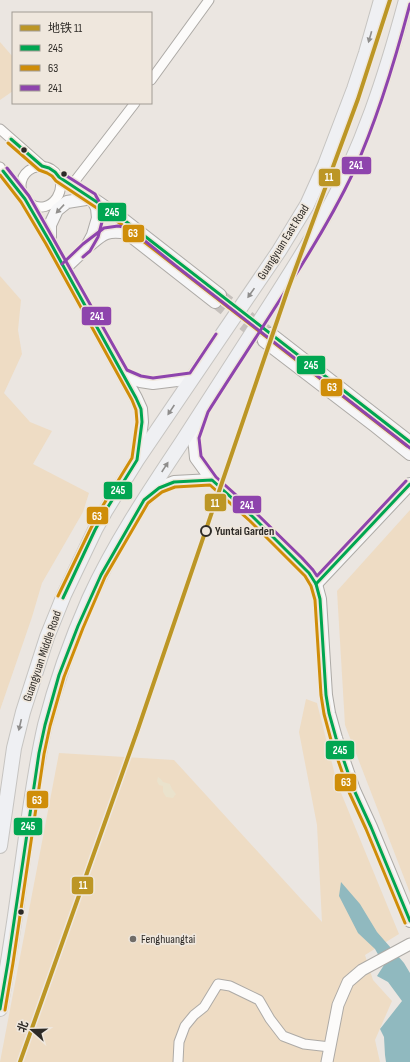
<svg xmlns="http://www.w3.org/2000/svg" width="410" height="1062" font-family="'Sofia Sans Condensed','Noto Sans SC',sans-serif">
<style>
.green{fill:#eedcc4}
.sand{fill:#eae2cc}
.water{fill:#90b9bf}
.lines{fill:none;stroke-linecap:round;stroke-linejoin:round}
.secondary-tunnel{stroke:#c5c0bc;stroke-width:12;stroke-dasharray:12 6;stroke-linecap:butt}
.minor-casing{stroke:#adaaa6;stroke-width:11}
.tertiary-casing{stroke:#adaaa6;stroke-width:13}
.secondary-casing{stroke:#adaaa6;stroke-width:14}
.primary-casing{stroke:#c6c4c1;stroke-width:16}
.minor{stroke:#fcfbfa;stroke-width:9}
.tertiary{stroke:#fcfbfa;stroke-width:11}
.secondary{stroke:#f6f6f7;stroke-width:12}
.primary{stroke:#eff0f3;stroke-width:14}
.bus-1-casing{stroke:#efe7dd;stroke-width:6}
.bus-2-casing{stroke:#efe7dd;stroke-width:6}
.bus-3-casing{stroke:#efe7dd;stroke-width:6}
.bus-1{stroke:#00a651;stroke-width:3}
.bus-2{stroke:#cf8d08;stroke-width:3}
.bus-3{stroke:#8e44ad;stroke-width:3}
.metro-1-casing{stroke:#efe7dd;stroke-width:7}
.metro-1{stroke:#bc9625;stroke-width:4}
.oneway{fill:#8e8d8c}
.oneway2{fill:#92908e}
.bus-dot{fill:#2d2a26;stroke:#efe7dd;stroke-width:1.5}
.stop-dot{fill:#efe7dd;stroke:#2d2a26;stroke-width:2}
.poi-dot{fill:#706c67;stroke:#efe7dd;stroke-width:1.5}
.labels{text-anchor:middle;stroke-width:3.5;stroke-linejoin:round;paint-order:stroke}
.street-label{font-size:12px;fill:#2d2a26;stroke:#efe7dd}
.stop-label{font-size:12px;font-weight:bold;fill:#2d2a26;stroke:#efe7dd;text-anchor:start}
.poi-label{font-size:12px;fill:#2d2a26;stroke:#efe7dd;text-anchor:start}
.line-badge{stroke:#efe7dd;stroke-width:1.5}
.badge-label{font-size:11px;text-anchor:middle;font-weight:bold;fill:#fff}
</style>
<rect width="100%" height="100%" fill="#ebe6e1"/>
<g class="green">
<path d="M0,42l13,15v34l-13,9z"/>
<path d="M0,276l21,24 -3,30 4,24 -18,39 26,29 22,9 -19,33 56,29 -6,19 -41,71 -10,34 -32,93z"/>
<path d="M410,510v383l-65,-168 -8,-134z"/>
<path d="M306,699l11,4 20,80 62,151 -34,21 8,25 19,21 -17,39 5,22h-380l59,-309 115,7 148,162 -5,-97 -18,-93z"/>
</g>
<path class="sand" d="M158,777l3,2 2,3 7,2 2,5 4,5 -3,4 -7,-1 -3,-5v-6l-4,-1 -2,-4z"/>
<path class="water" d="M341,882l19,22 17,28 27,31 6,10v89h-24l-1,-7 -1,-18 -4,-8 22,-28 -14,-19 -11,-6 7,-11 -9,-16 -17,-16 -19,-37z"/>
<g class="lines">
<g class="secondary-tunnel">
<path d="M220,295l51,39"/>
<path d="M215,302l49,39"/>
</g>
<defs>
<g id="minor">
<path d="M151,80l58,-80"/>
<path d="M0,129l42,37"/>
<path d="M0,167c8,10 19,28 29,36 22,16 45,-19 22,-34 -5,-3 -12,-3 -18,-1 -13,6 -15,20 -8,31l25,42"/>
<path d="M67,182l25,16"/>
<path d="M71,186l64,-83"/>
<path d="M178,1062l1,-20 6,-16 9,-11 10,-8 14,-23 12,2 29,14 11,19 13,17 21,8 26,3"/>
</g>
<path id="tertiary" d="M327,1062l11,-57 10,-23 14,-12 48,-26"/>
<g id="secondary">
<path d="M92,198l-25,4 -10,8 -7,15v17l86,156 5,11 1,13 -5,38"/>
<path d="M92,198l32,22 96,75"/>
<path d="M86,248c16,-13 19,-19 41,-15l88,69"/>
<path d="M65,268l21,-20 7,-13 5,-17 -1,-10 -5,-10"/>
<path d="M271,334l139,108"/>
<path d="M264,341l111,85 35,28"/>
<path d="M123,374l17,7 13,2 40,-5"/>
<path d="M199,422l-5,15 2,21 16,22 41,37 46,45 10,11 7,11 4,15 6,96 3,18 7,25 18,52 17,37 39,94"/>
<path d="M148,497l11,-9 15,-6 38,-2"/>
<path d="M316,584l94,-100"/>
</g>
<g id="primary">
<path d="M0,846l14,-98 9,-36 24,-75 17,-42 31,-65 11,-20 31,-50 142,-209 28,-46 18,-40 29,-76 12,-36 15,-53"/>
<path d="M0,1009c8,-45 15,-91 21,-136 7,-50 13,-100 24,-148 11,-43 26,-85 44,-126 25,-55 59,-106 93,-157 24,-37 48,-75 72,-112 24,-37 48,-74 70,-113 38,-68 62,-142 82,-217"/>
</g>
</defs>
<use href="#minor" class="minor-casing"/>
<use href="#tertiary" class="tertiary-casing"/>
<use href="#secondary" class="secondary-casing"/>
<use href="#primary" class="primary-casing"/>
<use href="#minor" class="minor"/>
<use href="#tertiary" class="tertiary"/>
<use href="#secondary" class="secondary"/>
<use href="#primary" class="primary"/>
<defs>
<g id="bus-1">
<path d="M11,139l31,27 7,2 6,4 4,5 65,43 286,222"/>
<path d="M3,171l22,28 25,43 86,156 5,11 1,13 -5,38 -31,50 -11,20 -32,68"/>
<path d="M316,584l94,-100"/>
<path d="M0,1009l8,-47 31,-209 6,-28 14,-50 19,-49 23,-51 43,-75 15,-12 15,-6 38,-2 41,37 56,56 7,11 4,15 6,96 3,18 7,25 18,52 17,37 39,94"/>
</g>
<g id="bus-2">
<path d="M8,143l31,27 8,3 5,3 4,5 65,43 286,222"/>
<path d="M0,175l21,27 25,42 86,156 4,10 1,12 -5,36 -30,49 -11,21 -33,68"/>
<path d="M5,1010l8,-47 31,-209 6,-28 14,-49 19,-49 22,-51 43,-74 14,-11 13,-5 35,-2 40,36 55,55 6,10 4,14 6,95 3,19 7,26 18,52 17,37 39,94"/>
</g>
<g id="bus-3">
<path d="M7,168l22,28 25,44 73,130 14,6 12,2 37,-5 26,-39"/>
<path d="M62,173l33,21 7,13 1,11 -5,19 -8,14 -7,6"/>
<path d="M62,264l21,-20 21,-16 14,-2 11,2 47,38 234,182"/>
<path d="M406,481l-89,95 -4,-6 -11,-12 -46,-45 -40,-36 -15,-21 -2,-18 9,-26c27,-43 56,-86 83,-130 23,-36 45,-73 63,-111 24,-53 41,-110 56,-167"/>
</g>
</defs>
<use href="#bus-1" class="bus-1-casing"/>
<use href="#bus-2" class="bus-2-casing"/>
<use href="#bus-3" class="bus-3-casing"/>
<use href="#bus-1" class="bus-1"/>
<use href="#bus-2" class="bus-2"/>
<use href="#bus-3" class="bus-3"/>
<defs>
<path id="metro-1" d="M20,1062l118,-333 150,-440 70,-190 32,-99"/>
</defs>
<use href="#metro-1" class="metro-1-casing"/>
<use href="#metro-1" class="metro-1"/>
</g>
<defs><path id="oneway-solid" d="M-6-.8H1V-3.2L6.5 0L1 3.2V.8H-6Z"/></defs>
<g class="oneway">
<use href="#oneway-solid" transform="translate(370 37) rotate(106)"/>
<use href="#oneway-solid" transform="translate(251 293) rotate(125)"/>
<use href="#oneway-solid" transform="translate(171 410) rotate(124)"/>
<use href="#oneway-solid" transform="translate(165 467) rotate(-57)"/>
<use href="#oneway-solid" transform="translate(20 725) rotate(103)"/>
</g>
<use class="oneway2" href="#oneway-solid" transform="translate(60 209) rotate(133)"/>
<g class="bus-dot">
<circle cx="24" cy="150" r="3.5"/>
<circle cx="64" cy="174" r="3.5"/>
<circle cx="21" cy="912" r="3.5"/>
</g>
<circle class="stop-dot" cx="206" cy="531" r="5"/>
<circle class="poi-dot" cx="133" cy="939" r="4"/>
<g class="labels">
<g class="street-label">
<text transform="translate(283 242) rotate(-58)" y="4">Guangyuan East Road</text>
<text transform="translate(42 656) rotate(-71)" y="4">Guangyuan Middle Road</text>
</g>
<g class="stop-label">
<text x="215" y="535">Yuntai Garden</text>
</g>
<g class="poi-label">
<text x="141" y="943">Fenghuangtai</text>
</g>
</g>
<g class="line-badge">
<rect x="341" y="156" width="31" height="19" rx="4" fill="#8e44ad"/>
<rect x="318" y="168" width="23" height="19" rx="4" fill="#bc9625"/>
<rect x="97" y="202" width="30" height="20" rx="4" fill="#00a651"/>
<rect x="122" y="224" width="23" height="19" rx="4" fill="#cf8d08"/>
<rect x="81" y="306" width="31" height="20" rx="4" fill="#8e44ad"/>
<rect x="296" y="355" width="30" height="20" rx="4" fill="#00a651"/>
<rect x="320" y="378" width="23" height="19" rx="4" fill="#cf8d08"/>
<rect x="103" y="481" width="30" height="19" rx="4" fill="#00a651"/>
<rect x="204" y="493" width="23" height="19" rx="4" fill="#bc9625"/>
<rect x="232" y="495" width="30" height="19" rx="4" fill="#8e44ad"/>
<rect x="86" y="506" width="23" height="19" rx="4" fill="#cf8d08"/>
<rect x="325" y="740" width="30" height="20" rx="4" fill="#00a651"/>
<rect x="334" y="773" width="23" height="19" rx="4" fill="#cf8d08"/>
<rect x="26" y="790" width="23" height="19" rx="4" fill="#cf8d08"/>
<rect x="13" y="817" width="30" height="19" rx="4" fill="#00a651"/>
<rect x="71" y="876" width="23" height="19" rx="4" fill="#bc9625"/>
</g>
<g class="badge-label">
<text x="356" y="169">241</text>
<text x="329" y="181">11</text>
<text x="112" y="216">245</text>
<text x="133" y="237">63</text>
<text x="97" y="320">241</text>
<text x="311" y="369">245</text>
<text x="332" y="391">63</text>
<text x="118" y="494">245</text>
<text x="215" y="507">11</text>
<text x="247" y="509">241</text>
<text x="97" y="520">63</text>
<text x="340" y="754">245</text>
<text x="346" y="786">63</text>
<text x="37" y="804">63</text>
<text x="28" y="830">245</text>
<text x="83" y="889">11</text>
</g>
<rect x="12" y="12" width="140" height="92" fill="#efe7dd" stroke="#a19b94"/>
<rect x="20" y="25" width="20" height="6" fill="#bc9625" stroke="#a19b94"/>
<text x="48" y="32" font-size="12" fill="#2d2a26">地铁 11</text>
<rect x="20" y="45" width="20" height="6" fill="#00a651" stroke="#a19b94"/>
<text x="48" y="52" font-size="12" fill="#2d2a26">245</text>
<rect x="20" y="65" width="20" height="6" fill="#cf8d08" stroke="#a19b94"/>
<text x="48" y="72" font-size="12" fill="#2d2a26">63</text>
<rect x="20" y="85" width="20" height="6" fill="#8e44ad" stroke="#a19b94"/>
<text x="48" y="92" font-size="12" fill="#2d2a26">241</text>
<g transform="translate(32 1030) rotate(290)" stroke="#efe7dd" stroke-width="3" paint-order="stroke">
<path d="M0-3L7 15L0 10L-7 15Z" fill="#2d2a26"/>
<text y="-6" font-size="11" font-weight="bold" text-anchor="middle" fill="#2d2a26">北</text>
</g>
</svg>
